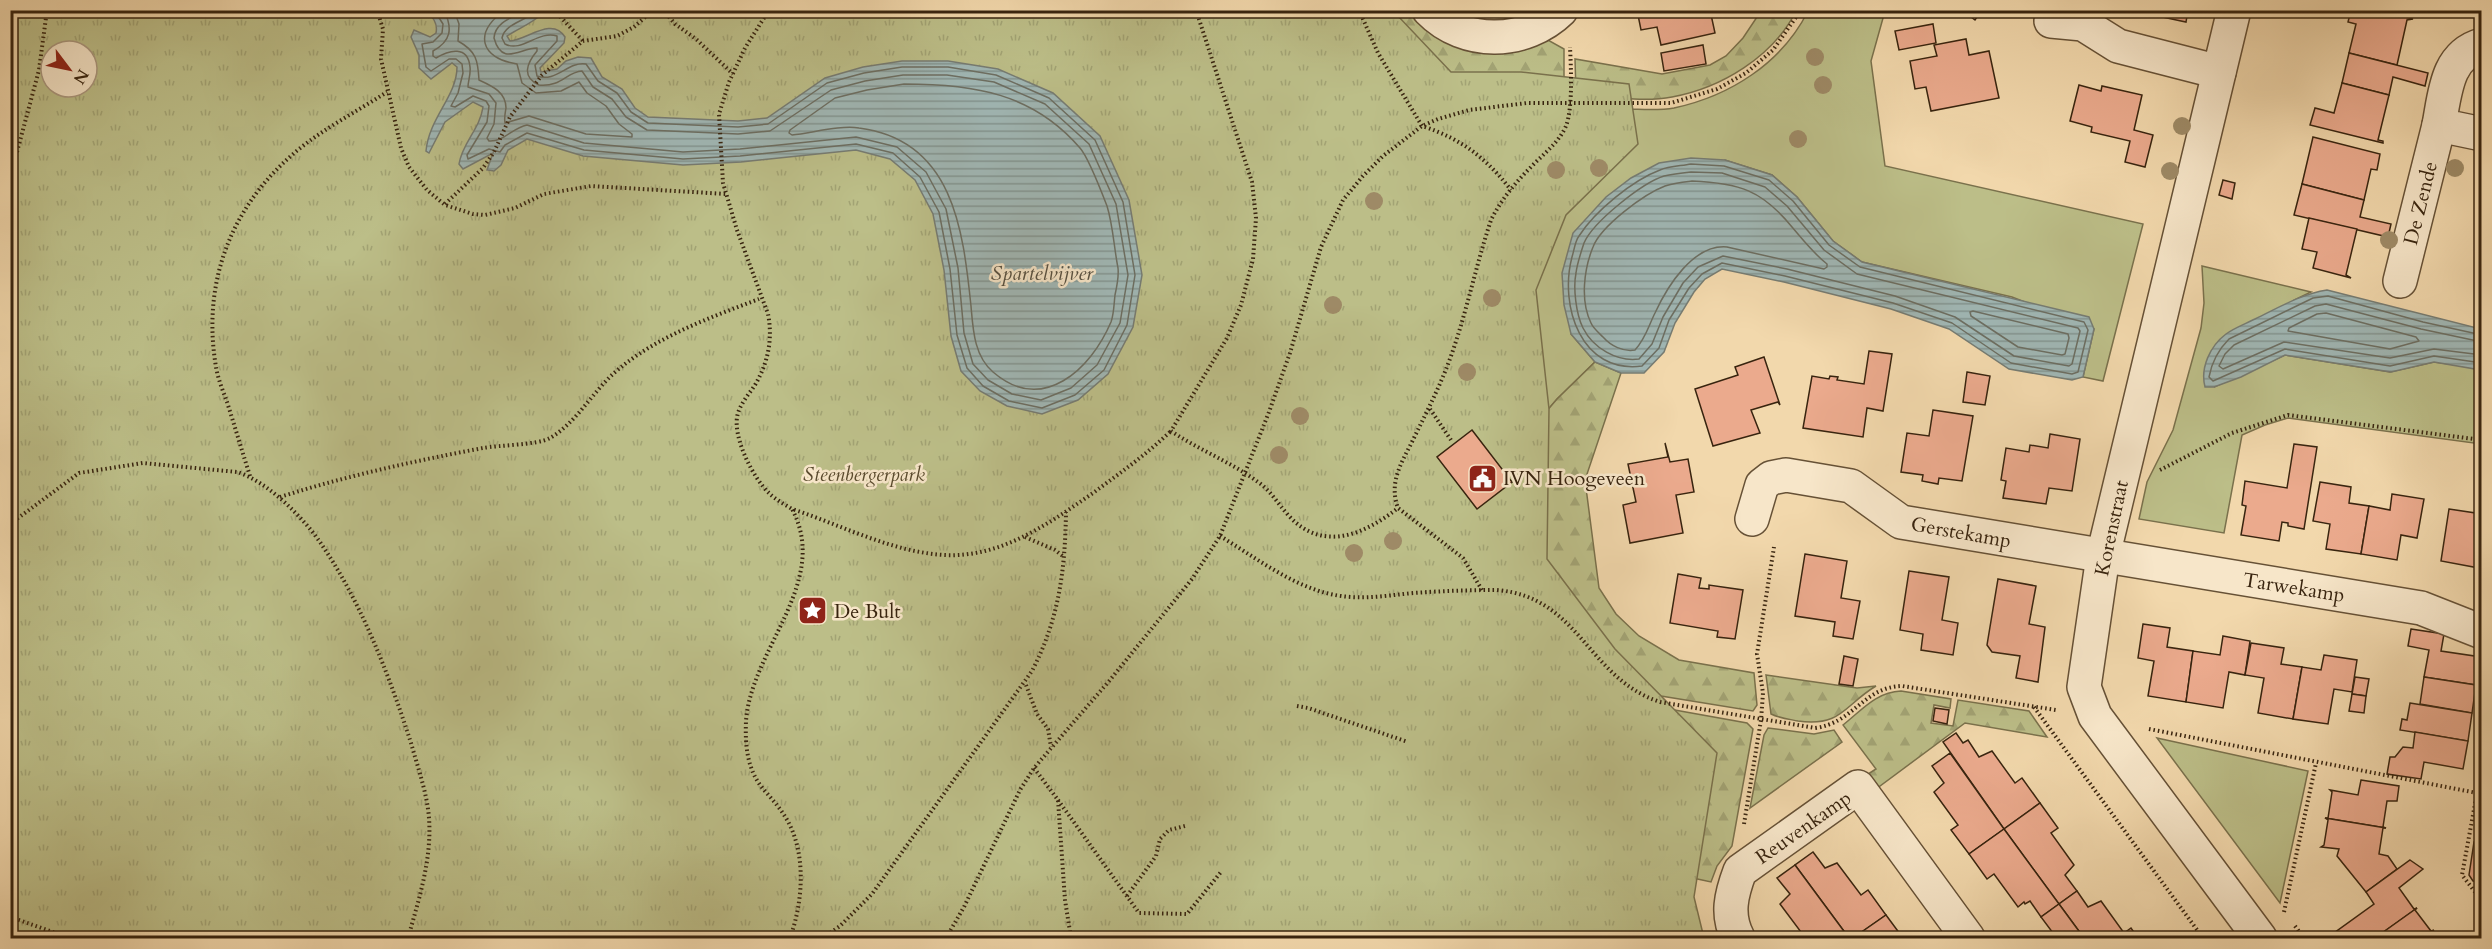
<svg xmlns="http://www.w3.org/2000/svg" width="2492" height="949" font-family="Cardo,serif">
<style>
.green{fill:#bcbe88;stroke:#7a714c;stroke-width:1.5}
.forest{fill:url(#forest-firs);stroke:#7a714c;stroke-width:1.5}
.park{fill:url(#park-tufts);stroke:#7a714c;stroke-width:1.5;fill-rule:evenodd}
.water{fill:url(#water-rules);stroke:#767c73;stroke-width:1.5}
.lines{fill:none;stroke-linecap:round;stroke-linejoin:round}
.shore{stroke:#6c6e62;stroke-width:1.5}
.building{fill:#ebaa8d;stroke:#38240f;stroke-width:1.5}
.minor-casing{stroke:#665136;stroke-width:36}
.path{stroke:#38240f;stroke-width:4;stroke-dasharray:1.5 3;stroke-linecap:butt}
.minor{stroke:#f7e6c9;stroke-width:33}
.tree{fill:#9e8a66}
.labels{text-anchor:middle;stroke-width:5;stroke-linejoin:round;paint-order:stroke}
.street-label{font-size:20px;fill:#38240f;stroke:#f7e6c9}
.park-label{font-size:20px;font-style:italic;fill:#594a2d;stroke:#f7e6c9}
.poi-label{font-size:20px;fill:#38240f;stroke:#f7e6c9;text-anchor:start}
.water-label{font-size:21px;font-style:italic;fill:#575041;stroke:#f7e6c9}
</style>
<defs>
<pattern id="forest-firs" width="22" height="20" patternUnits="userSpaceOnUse" patternTransform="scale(1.5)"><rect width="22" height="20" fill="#bcbe88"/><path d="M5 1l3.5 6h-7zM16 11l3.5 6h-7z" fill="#a2a374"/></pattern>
<pattern id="park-tufts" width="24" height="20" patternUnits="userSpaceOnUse" patternTransform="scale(1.5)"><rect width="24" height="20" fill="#bcbe88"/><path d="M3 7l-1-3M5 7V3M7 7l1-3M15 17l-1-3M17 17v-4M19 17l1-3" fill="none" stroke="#a2a374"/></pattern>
<pattern id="water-rules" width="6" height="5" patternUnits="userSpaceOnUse" patternTransform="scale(1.5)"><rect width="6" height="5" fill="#a0b7b5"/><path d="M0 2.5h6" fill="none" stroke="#839592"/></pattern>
</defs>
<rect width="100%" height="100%" fill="#f2d8ac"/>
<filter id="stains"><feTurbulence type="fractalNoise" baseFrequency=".00333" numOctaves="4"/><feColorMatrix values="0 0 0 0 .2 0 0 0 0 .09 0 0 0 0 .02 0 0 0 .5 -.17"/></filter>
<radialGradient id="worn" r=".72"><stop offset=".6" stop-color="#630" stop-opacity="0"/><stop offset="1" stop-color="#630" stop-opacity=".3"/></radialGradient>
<g class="green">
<path d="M1808,11h77l-14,50 14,105 258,58 -40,157 -20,-4 11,-48 -82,-32 -150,-35 -29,-21 -36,-44 -25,-22 -47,-15 -154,174 24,28 -38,37 -29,34 -90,-32 185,-292c17,0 35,2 51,-1 56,-12 108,-45 134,-97z"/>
<path d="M2202,266l109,26 -17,8 -80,87 71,-32 105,17 44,-10 44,6 3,2v74l-193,-26 -23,7 -23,10 -18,98 -85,-14 8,-37 26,-52 28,-102 3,-25z"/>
<path d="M2157,738l151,33 -28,132z"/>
</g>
<g class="forest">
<path d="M1361,11h50l7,8 80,34 26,-3 24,-10 16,9v41l-79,11z"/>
<path d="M1761,11h35c-23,46 -75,77 -124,86 -31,6 -66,-1 -96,-4l-1,-34 87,15 48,-9 16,-9 17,-18z"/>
<path d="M1595,362l26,11 -36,107 14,108 17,26 23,22 40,24 75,13 3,32 -4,6 -92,-15 -99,-86 -32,-103 -2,-74 29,-34z"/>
<path d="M1766,675l91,13 19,-2c-32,19 -34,41 -78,35 -10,-2 -19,-3 -27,-7z"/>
<path d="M1901,691l50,8 -1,9 -16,-3 -3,18 22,3 5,-26 71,11 18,26 -82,-14 -89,66 -11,-13 11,-7 -33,-44c19,-15 33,-33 58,-34z"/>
<path d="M1658,707l89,16 6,6 -21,117 -15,20 -6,16 -18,-4z"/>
<path d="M1768,728l46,6 20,-4 8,12 -92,66 14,-73z"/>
</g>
<path class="park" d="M1396,10l1,5 54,57h70l108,12 9,60 -72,71 -30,75 13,119 -2,150 68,90 102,104 -23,144 10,41h-1693l-1,-927zM51,51h36v36h-36z"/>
<g class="water">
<path d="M509,11h34l-1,3c-11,10 -23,14 -35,22l3,5c17,-1 42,-25 55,-4l-1,6 -24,25 1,4 16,-3 9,-8 12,-4 13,1 11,19 20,12 13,19 13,9 90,4 29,-3 58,-40 38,-11 39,-6h46l50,8 55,24 47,43 29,64 13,75 -9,52 -25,47 -30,26 -36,14 -35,-8 -27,-15 -19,-20 -10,-35 -7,-66 -11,-56 -18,-34 -25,-21 -34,-9 -115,12 -58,3 -100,-9 -56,-17 -19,11 -7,15 -7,6 -7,-1 6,-17 -30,16 -4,-5c3,-21 21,-35 24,-57l-10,-5 -28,20 -16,31 -3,-2c3,-33 31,-55 31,-84l-5,-4 -21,16 -12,-11v-13l-8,-18 3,-7 16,7 6,-4c2,-10 -3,-16 -11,-22z"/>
<path d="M1691,158l34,2 47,15 25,22 36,44 29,21 227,55 5,12 -11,48 -11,3 -63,-11 -60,-40 -58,-20 -107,-27 -62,-13 -17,10 -11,13 -19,31 -11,29 -20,21h-23l-26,-11 -24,-28 -7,-29 -2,-32 11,-40 33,-36 25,-19 28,-15z"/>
<path d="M2327,290l154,39v41l-47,-8 -43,10 -106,-17 -44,22 -27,10h-9c-5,-19 5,-41 21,-53 8,-6 19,-10 29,-15 23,-11 46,-25 72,-29z"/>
</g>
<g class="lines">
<g class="shore">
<path d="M434,10l9,14 -1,9 -9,9 -11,2 4,23 5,4 18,-12h7l6,5 1,9 -5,20 -7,13 4,1 18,-11 13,5 3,5 -2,16 -20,33 1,4 21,-10 11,3 5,-7 22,-12 57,17 99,9 57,-3 116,-12 37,9 27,24 19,35 11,57 7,66 10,33 16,18 26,15 33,7 33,-13 29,-25 23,-45 8,-50 -12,-73 -28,-62 -46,-42 -53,-23 -48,-8h-46l-38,6 -37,10 -59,41 -30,3 -90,-4 -17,-11 -14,-19 -19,-12 -12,-17c-18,-3 -30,19 -49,12l-2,-11 22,-24v-5c-19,-6 -35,17 -52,8l-3,-6c3,-15 25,-17 35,-28"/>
<path d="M444,10c9,19 7,31 -11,41v5l3,2c13,-8 32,-13 34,9 1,7 -2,14 -2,20l21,7 7,9 -2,21 -7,14 2,3c15,1 23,-13 38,-16l57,18 99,9 57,-3 116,-12 41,10 29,25 20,37 12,59 6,65 9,31 15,16 24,14 29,6 30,-12 26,-23 23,-42 8,-48 -12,-71 -27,-60 -44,-40 -51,-22 -47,-7h-44l-38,6 -34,9 -61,41 -32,3 -91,-4 -21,-13 -14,-18 -19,-12 -11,-16c-16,1 -20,16 -43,14 -18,-8 -12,-22 -2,-34v-3c-17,0 -35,19 -43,-10 1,-16 19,-21 32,-28"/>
<path d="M454,10l5,14 -1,17c18,10 20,19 21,39 13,6 27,12 27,28 -1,6 -2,10 -1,15l24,-7 57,18 46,3v-3l-13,-10 -13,-18 -19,-13 -8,-11 -18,9 -25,2 -14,-10 -5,-19c-37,-6 -44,-31 -12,-54"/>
<path d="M904,84c69,0 129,9 176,64 8,9 22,45 27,58 6,19 7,42 11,62 1,9 -1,18 -3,27 -1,8 -1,19 -4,27 -20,47 -68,93 -118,50 -19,-16 -20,-43 -22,-66 -8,-77 -18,-166 -112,-178 -19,-3 -47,5 -67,7l-3,-2 1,-3 45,-32 32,-8z"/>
<path d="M1691,164l33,2 45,14 24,21 36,44 31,22 224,55 4,8 -10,42 -6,2 -61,-11 -59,-40 -59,-20 -108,-27 -63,-13 -20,11 -13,14 -20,32 -10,28 -17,18c-61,8 -83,-60 -70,-109 2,-6 3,-16 7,-21 16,-25 54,-56 81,-66 9,-4 21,-4 31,-6z"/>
<path d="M1691,172l31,1 43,14 22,19 37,44 33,24 221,54 2,3 -8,33 -3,2 -55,-10 -59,-39 -60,-21 -108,-27 -64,-13 -25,11 -15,16 -20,34 -11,27 -13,15c-22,3 -46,-11 -56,-31 -7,-14 -10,-40 -7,-55 1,-9 5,-21 8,-30 9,-21 58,-60 80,-67 9,-2 18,-3 27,-4z"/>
<path d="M1692,181c47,2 70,9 100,46 11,13 21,26 35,37v3l-3,2 -97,-22c-34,-3 -60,40 -72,66 -7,14 -9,25 -20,37 -12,2 -24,-4 -32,-13 -4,-4 -10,-9 -12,-14 -11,-22 -7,-54 2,-76 8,-21 51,-53 72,-61 8,-3 18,-4 27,-5z"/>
<path d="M1973,311l95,23 1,4 -4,16 -3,1 -44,-8 -47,-31 -1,-4z"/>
<path d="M2326,313l90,24 3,4 -29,8 -102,-18 1,-3 28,-14z"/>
<path d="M2482,335l-59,-13 -95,-26 -15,2 -84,41c-11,11 -17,22 -20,38l4,4 72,-32 105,17 44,-10 48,7"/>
<path d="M2482,342l-61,-13 -95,-25 -11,2 -81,39 -9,9 -6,12 4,3 61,-27 106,16 44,-9 48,6"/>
</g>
</g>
<g class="building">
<path d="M1637,10h73l5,23 -54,12 -4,-18 -16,3z"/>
<path d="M1962,10h20l-7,10z"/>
<path d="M2163,10h25l-2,12 -24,-5z"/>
<path d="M2351,10h25l37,9 -6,1 -10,45 -48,-12 7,-29 -8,-2z"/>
<path d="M1933,24l3,19 -37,7 -4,-19z"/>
<path d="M1966,39l3,16 20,-4 10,47 -68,13 -5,-24 -11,2 -5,-28 27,-5 -3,-11z"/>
<path d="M1703,45l3,19 -42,7 -3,-18z"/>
<path d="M2349,53l79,20 -3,13 -32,-9 -4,18 -47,-12z"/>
<path d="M2342,83l47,12 -11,45 5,1v2l-73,-18 5,-17 19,5z"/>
<path d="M2079,85l22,6 1,-5 40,9 -8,35 19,5 -8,32 -20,-5 5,-21 -39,-9 1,-5 -22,-6z"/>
<path d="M2313,137l67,17 -3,16 -6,-1 -7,31 -62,-16z"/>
<path d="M2223,180l12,3 -3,16 -13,-4z"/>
<path d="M2302,184l62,16 -4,17 31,7 -3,13 -94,-22z"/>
<path d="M2309,218l48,11 -11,46 5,3 -38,-10 4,-16 -15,-3z"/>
<path d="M1869,351l23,3 -9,57 -16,-3 -4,29 -60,-9 9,-52 17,3 1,-3 8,1 -1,3 27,4z"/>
<path d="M1764,357l16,48 -2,-3 -27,8 9,23 -47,13 -18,-57 43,-14 -3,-8z"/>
<path d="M1967,372l23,4 -5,29 -22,-3z"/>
<path d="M1933,410l40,6 -11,65 -23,-3 -1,6 -16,-3 1,-6 -22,-3 6,-39 22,3z"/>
<path d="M1472,430l40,52 -35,27 -40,-52z"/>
<path d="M2050,434l30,5 -8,52 -23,-3 -3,16 -43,-6 3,-17 -5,-1 5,-32 23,4 1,-7 18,3z"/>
<path d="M1665,443l5,19 18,-3 6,33 -18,3 7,38 -53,10 -7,-38 13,-3 -8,-38 40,-7z"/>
<path d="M2294,444l23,3 -13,82 -16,-3v-3l-6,-1 -3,19 -38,-6 5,-29 -4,-1 3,-24 42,7z"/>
<path d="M2320,482l31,5 -2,16 20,3 -8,48 -35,-5 4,-25 -17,-3z"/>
<path d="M2392,494l32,5 -7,39 -16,-3 -4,25 -36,-6 8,-48 21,4z"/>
<path d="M2449,509l33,5 -3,54 -38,-7z"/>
<path d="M1805,554l42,7 -6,37 19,3 -7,38 -20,-3 2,-14 -40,-6z"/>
<path d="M1909,571l40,6 -7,43 16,3 -5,32 -32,-5 2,-16 -23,-4z"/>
<path d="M1678,574l23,4 -2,10 10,1v-4l34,5 -8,49 -18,-2 1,-6 -48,-8z"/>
<path d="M1998,579l38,7 -7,38 16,3 -7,55 -22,-4 4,-22 -28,-4 -5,-7z"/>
<path d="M2143,624l27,4 -3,19 26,4 -7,51 -38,-6 6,-35 -16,-3z"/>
<path d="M2411,629l33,5 -3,17 40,6 -5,28 -52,-8 5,-27 -21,-4z"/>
<path d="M2223,636l27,5 -5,34 -16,-3 -6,36 -37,-6 7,-51 27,4z"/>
<path d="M2251,643l33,5 -3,16 21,3 -9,52 -35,-6 6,-35 -19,-3z"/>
<path d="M2324,655l33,5 -5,32 -18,-3 -6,35 -35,-5 9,-52 19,3z"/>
<path d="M1844,656l14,3 -5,27 -14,-2z"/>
<path d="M2355,677l14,2 -3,17 -14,-2z"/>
<path d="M2424,677l52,8 -4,28 -52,-9z"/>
<path d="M2352,694l14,2 -2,17 -15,-2z"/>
<path d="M2410,703l62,10 -4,28 -68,-11 2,-11 5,1z"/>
<path d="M1935,708l14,2 -2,14 -14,-3z"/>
<path d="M2415,732l53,9 -5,28 -39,-7 -3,17 -34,-5 3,-17h5l8,-10 10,1z"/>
<path d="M1956,733l7,10 5,-3 11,17 13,-6 23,32 7,-5 18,25 -36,26 -61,-87z"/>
<path d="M1950,753l54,76 -35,25 -18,-24 7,-5 -24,-33 10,-9 -12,-17z"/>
<path d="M2361,780l38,6 -2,15h-10l-4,26 3,1 -61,-10h3l4,-26 -2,-2 28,5z"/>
<path d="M2040,803l18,25 -7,5 23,32 -9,10 12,16 -18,13 -55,-75z"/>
<path d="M2325,818l61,10h-3l-4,26 9,2 9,13 -31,23 -29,-36 2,-7 -18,-2 3,-2 4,-25z"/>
<path d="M2004,829l55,75 -18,13 -11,-16 -5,3 -1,-2 -6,5 -24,-33 -7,5 -18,-25z"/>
<path d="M2474,842l8,1v39l-9,-1 -4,-6z"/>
<path d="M1813,852l12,16 12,-5 24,32 7,-5 18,25 -33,23h-4l-54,-73z"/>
<path d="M2410,860l13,9 -24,19 15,21 3,-1 -42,30h-12l-4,-6 -9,6h-12l-4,-5 40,-29 -8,-12z"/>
<path d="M1795,865l54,73h-48l3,-2 -24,-32 10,-10 -13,-16z"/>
<path d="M2077,891l11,16 13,-6 23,32 7,-5 7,10h-54l-25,-34z"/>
<path d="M2059,904l25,34h-35l4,-5 -12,-16z"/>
<path d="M2417,908l-2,2 16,21 3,-1 -12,8h-47z"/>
<path d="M1886,915l17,23h-50z"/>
</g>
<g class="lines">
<defs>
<g id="minor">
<path d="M1429,10c36,37 96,35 132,0"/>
<path d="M2234,10l-131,546 -19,131 11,29 165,222"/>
<path d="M2051,21l32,3 35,22 101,26"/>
<path d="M2482,45c-36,10 -37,49 -43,80l43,9"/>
<path d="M2400,281l39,-156"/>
<path d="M1752,519l10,-34 9,-7 15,-3 65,11 50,36 520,86 61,24"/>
<path d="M1738,938c-12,-23 -7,-43 2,-67l118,-84 110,151"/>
</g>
</defs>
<use href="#minor" class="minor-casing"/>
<g class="path">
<path d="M377,10l6,19 -2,30 20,89 8,19 18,23 18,15 28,9 12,1 30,-7 29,-14 47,-8 135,8"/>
<path d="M554,10l29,31"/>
<path d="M663,10l12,14 21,15 37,35"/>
<path d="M769,10l-24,38 -16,34 -10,32 4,69 14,47 31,84c5,25 0,49 -13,71 -6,9 -14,18 -17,28 -7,22 15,65 31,80 6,6 15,11 23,16"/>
<path d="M1196,10l56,172 4,36 -3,41 -12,46 -14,33 -56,93c28,19 60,31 87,51 13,9 20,22 31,34 34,37 76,18 109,-8"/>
<path d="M1359,10l19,43 44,73c40,13 64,32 89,64"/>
<path d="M10,178l29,-108 8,-60"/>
<path d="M445,204l38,-36 11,-16 16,-35 32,-42 41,-34 34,-5 17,-9 19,-17"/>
<path d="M1430,409l21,31"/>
<path d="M2160,470l72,-37 56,-18 194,25"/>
<path d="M250,476c-8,-25 -15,-49 -23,-74 -4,-11 -9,-23 -11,-35 -14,-82 13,-157 76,-212 27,-24 64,-43 95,-63"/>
<path d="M280,497c66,-21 134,-36 203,-49 16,-3 55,-3 67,-10 26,-15 42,-45 64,-65 41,-36 95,-55 145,-74"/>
<path d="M10,524l69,-51 64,-10 94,9c30,9 67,46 85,73 40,59 67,130 89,198 7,25 16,50 18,75 3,41 -10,81 -21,120"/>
<path d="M1220,536c33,20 68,47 106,57 30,8 57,3 87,0 28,-2 56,-3 84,-3 83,7 90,88 163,112l155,26c39,-5 48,-41 87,-42l154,24"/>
<path d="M1025,537l30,13 9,7"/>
<path d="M1482,590l-19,-32 -65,-50c-9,-24 2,-43 13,-64 14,-29 29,-57 40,-88 16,-45 25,-91 40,-136 10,-20 24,-37 39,-52 13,-14 28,-24 36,-42 7,-18 5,-59 4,-79"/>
<path d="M1026,685l11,29 11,15 3,18"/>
<path d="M1297,706l11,2 100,34"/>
<path d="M2034,707l169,231"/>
<path d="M2149,729l328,64 5,-4"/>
<path d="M1034,768l24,32 7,100 6,38"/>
<path d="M2477,793l-15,82 20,26"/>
<path d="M1058,800l81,113 48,1 34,-42"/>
<path d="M1744,824l17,-104 2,-27 -6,-39 17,-107"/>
<path d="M1127,896l29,-40 4,-17 9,-9 16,-4"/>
<path d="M2284,912l32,-149"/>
<path d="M10,917l60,21"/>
<path d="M2295,926l9,12"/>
<path d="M790,938c13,-36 17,-85 -4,-120 -6,-10 -14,-19 -22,-28 -17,-20 -19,-44 -18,-69 5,-72 85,-139 46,-212 49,16 100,43 152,46 57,3 104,-31 149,-62 27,-20 54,-39 78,-62"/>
<path d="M823,938l17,-12 32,-32 160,-223c27,-52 33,-100 34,-159"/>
<path d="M946,938l18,-31 56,-117 14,-22 76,-88 82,-101 28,-43 49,-124 21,-59 31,-106 22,-47 20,-24 20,-20 39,-30 16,-7 31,-9 58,-7h144l46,-14 29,-16 27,-23 28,-40"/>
</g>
<use href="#minor" class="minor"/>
</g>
<g class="tree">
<circle cx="1815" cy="57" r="9"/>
<circle cx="1823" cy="85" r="9"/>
<circle cx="2182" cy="126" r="9"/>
<circle cx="1798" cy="139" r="9"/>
<circle cx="1599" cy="168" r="9"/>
<circle cx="2455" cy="168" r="9"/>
<circle cx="1556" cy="170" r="9"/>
<circle cx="2170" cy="171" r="9"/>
<circle cx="1374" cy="201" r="9"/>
<circle cx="2389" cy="240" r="9"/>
<circle cx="1492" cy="298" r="9"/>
<circle cx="1333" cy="305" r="9"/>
<circle cx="1467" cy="372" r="9"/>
<circle cx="1300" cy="416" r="9"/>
<circle cx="1279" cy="455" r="9"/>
<circle cx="1393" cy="541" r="9"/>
<circle cx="1354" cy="553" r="9"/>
</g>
<defs>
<symbol id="civic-square" viewBox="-11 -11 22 22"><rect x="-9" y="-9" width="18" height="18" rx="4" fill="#8f2418" stroke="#f7e6c9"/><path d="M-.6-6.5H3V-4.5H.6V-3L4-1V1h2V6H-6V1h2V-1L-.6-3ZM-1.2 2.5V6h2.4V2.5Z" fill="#fff"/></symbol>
<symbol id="sight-square" viewBox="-11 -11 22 22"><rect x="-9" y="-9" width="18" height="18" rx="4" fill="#8f2418" stroke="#f7e6c9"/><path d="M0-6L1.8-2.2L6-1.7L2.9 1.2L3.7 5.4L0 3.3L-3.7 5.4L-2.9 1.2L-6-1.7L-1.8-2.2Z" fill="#fff"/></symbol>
</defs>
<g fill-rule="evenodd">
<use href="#civic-square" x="1466" y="462" width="33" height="33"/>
<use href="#sight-square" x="796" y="594" width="33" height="33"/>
</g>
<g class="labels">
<g class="street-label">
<text transform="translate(2420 203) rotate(-76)" y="7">De Zende</text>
<text transform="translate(2111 528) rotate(-78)" y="7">Korenstraat</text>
<text transform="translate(1961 532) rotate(10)" y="7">Gerstekamp</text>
<text transform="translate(2294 587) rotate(9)" y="7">Tarwekamp</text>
<text transform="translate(1803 827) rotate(-35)" y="7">Reuvenkamp</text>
</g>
<g class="park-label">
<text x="864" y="481">Steenbergerpark</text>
</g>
<g class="poi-label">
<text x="1503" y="485">IVN Hoogeveen</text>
<text x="834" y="618">De Bult</text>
</g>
<g class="water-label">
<text x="1042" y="280">Spartelvijver</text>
</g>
</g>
<rect width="2492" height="949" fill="none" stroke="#f2d8ac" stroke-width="36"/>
<rect x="12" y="12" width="2468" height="925" fill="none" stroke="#38240f" stroke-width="3"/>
<rect x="18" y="18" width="2456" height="913" fill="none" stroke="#38240f" stroke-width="1.5"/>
<g transform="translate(69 69) rotate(122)"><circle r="28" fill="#f7e6c9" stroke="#ab987f" stroke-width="1.5"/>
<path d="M0-4.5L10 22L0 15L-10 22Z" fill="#8f2418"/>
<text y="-9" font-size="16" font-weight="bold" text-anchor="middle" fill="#38240f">N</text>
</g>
<rect width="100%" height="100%" filter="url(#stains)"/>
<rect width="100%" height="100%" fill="url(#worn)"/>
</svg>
